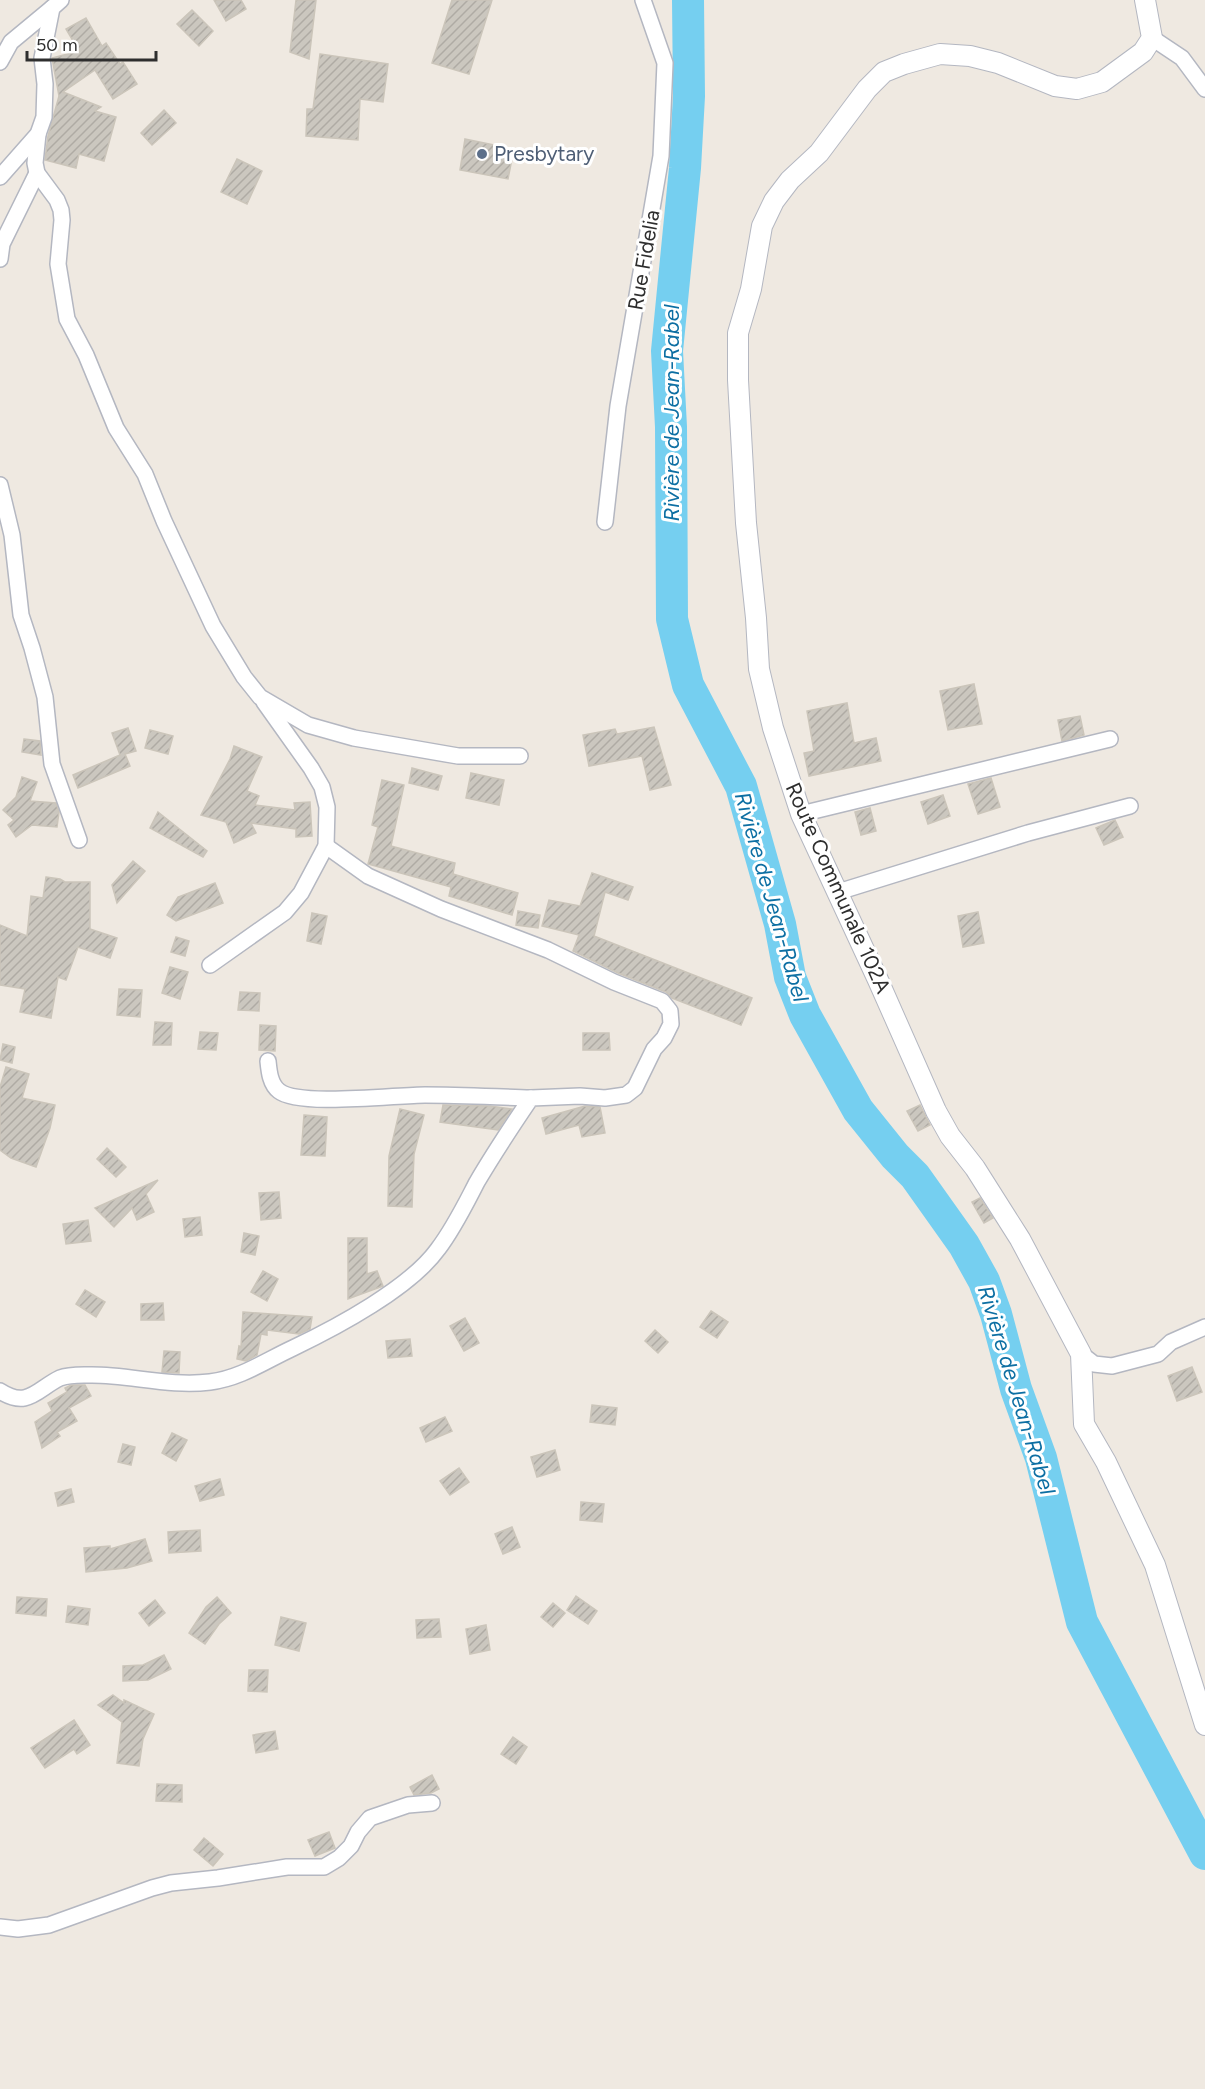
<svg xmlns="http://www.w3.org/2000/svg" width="1205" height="2089" font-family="Figtree,sans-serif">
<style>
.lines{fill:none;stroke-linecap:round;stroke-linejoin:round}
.river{stroke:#75cff0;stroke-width:32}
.building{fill:url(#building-hatch);stroke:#cbc5ba;stroke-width:1.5}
.minor-casing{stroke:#b4b7c1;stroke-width:18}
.tertiary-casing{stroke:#b4b7c1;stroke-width:22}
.minor{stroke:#fff;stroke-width:15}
.tertiary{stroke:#fff;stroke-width:20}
.service-dot{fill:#5c6f8a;stroke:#fff;stroke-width:2}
.labels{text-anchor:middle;stroke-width:6;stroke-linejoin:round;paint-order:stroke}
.service-label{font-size:21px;fill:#4e5e75;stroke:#fff;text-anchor:start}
.street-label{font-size:21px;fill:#2e2e2e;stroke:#fff}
.water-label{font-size:22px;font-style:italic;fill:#0d6fa3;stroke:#fff}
</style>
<defs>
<pattern id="building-hatch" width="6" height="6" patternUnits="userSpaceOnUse" patternTransform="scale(1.5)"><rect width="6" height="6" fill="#cbc7bf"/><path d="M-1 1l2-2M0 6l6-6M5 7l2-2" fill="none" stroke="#afaba4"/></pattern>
</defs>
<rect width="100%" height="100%" fill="#efe9e1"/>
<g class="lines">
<path class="river" d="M688,0l1,96 -4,72 -18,183 4,76 1,192 16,66 53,101 39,138 10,53 15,38 53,95 37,46 20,20 49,69 20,36 12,33 20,75 25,69 41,164 123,232"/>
</g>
<g class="building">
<path d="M214,0h27l5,9 -20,12z"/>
<path d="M296,0h20l-7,59 -19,-7z"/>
<path d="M452,0h40l-23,74 -37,-11z"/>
<path d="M192,10l21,21 -14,15 -22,-22z"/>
<path d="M86,18l16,28 4,-3 14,21 3,-2 14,22 -24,15 -18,-29 -32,22 38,15 -6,4 21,6 -12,44 -25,-7 -3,14 -31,-8 3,-24 11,-40 -7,-38 27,-7 -13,-22z"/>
<path d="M320,54l68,10 -5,38 -23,-3 -2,41 -52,-4 1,-27h6z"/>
<path d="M164,110l12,13 -24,22 -11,-12z"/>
<path d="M465,139l49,10 -6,30 -48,-9z"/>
<path d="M237,159l25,12 -15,33 -26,-12z"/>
<path d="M974,684l8,40 -34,6 -8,-39z"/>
<path d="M847,703l7,40 22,-5 5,23 -72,15 -5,-23 10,-2 -7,-40z"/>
<path d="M1080,716l4,19 -22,6 -4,-21z"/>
<path d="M654,727l17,58 -21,5 -8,-34 -53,10 -6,-31 32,-6 2,5z"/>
<path d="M128,728l8,23 -11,3 5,12 -52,22 -5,-13 47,-20 -8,-22z"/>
<path d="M150,730l23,6 -5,18 -23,-6z"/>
<path d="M24,739l16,2 1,14 -19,-3z"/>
<path d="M234,746l28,11 -15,34 12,5 -4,9 40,5 -1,-7 16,-1 2,34 -16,1v-8l-45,-6 5,10 -22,10 -8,-21 -25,-7 29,-56z"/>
<path d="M412,768l30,8 -4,14 -29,-7z"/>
<path d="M471,773l33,7 -5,25 -33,-7z"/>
<path d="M22,777l15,5 -7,19 26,2 3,9 -2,15 -25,-2 -16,12 -8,-12 6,-5 -11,-10 13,-13z"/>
<path d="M991,778l9,29 -22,7 -10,-30z"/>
<path d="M382,780l22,5 -13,61 64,17 -2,11 65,19 -6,22 -63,-19 2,-9 -83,-23 10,-37 -6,-2z"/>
<path d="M943,795l7,21 -22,8 -7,-22z"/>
<path d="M870,808l6,23 -15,4 -6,-23z"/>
<path d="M158,812l49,39 -4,6 -53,-29z"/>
<path d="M1115,820l8,17 -19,8 -8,-17z"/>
<path d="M133,861l12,10 -28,32 -5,-18z"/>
<path d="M592,873l41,14 -5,13 -23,-8 -11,44 158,62 -11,27 -69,-27 -6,-6 -48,-19 -45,-22 6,-16 -37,-9 7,-26 31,6z"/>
<path d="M46,877l14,2 5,3h25v47l27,9 -7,20 -32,-11 -12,33 -8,-3 -7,41 -31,-6 5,-23 -25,-4v-60l27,11 4,-40 12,2z"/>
<path d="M215,883l8,20 -47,18 -9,-6 11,-18z"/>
<path d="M518,911l22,4 -2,13 -22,-3z"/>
<path d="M978,912l6,31 -21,4 -5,-31z"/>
<path d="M312,913l15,3 -6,28 -14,-3z"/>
<path d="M176,937l13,4 -4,15 -14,-4z"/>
<path d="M170,967l18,5 -8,27 -18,-6z"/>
<path d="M119,989l23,1 -2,27 -23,-2z"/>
<path d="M240,992l20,1 -1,18 -21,-1z"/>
<path d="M155,1022l17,1 -1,22h-18z"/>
<path d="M260,1025l16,1 -1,25 -16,-1z"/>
<path d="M200,1032l18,1 -2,17 -18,-1z"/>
<path d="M583,1033h26l1,17h-27z"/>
<path d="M3,1044l12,3 -3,16 -12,-3z"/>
<path d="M6,1067l23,7 -7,24 33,7 -5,23 -14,39 -25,-9 -11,-8v-63z"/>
<path d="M443,1105l47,1 22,3 -14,21 -58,-8z"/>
<path d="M920,1105l10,20 -12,6 -11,-20z"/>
<path d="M585,1106l15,1 5,26 -23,4 -3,-12 -33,9 -4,-16z"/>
<path d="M400,1109l24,6 -10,39 -2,53 -24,-1 1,-50z"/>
<path d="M304,1115l23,2 -2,39 -24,-1z"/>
<path d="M107,1148l19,19 -10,10 -19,-18z"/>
<path d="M158,1180l-12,14 8,18 -17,8 -5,-12 -18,19 -19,-19z"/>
<path d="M279,1192l2,26 -20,2 -2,-27z"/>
<path d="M980,1198l13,20 -9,5 -12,-21z"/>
<path d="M200,1217l2,18 -17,2 -2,-18z"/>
<path d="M88,1220l3,21 -25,3 -3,-20z"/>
<path d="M244,1233l15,3 -4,19 -14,-3z"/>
<path d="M348,1238h19v36l10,-3 6,15 -35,13z"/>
<path d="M263,1271l15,8 -11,22 -16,-9z"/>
<path d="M85,1290l20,12 -9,15 -20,-13z"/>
<path d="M163,1303l1,17h-23v-16z"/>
<path d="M711,1311l17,11 -11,16 -17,-11z"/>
<path d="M243,1312l69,5 -2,12 -11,5 -32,-4v5l-6,-1 -4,21 -11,6 -9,-2 2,-13 2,1z"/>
<path d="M465,1318l14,25 -15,8 -14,-25z"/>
<path d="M655,1330l13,12 -10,11 -13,-12z"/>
<path d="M410,1339l2,17 -24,2 -2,-17z"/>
<path d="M164,1351l16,1 -1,21 -17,-1z"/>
<path d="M1192,1367l10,25 -25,9 -9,-25z"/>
<path d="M71,1385h14l6,11 -22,12 8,13 -20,11 3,4 -18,12 -7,-26 17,-11 -4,-8 19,-11 -2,-4z"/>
<path d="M592,1405l25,3 -2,17 -25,-3z"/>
<path d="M445,1417l7,14 -26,11 -6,-14z"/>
<path d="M172,1433l15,7 -11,21 -14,-8z"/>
<path d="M123,1444l12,3 -4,18 -13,-3z"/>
<path d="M555,1450l5,20 -23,7 -6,-20z"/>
<path d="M459,1468l10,14 -19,13 -10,-14z"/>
<path d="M220,1479l4,16 -24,6 -5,-15z"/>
<path d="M71,1489l3,13 -16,4 -3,-13z"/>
<path d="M581,1502l23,2 -2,18 -22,-2z"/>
<path d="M512,1527l8,20 -17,7 -8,-20z"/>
<path d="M200,1530l1,21 -32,2 -1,-21z"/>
<path d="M145,1539l7,22 -25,7 -41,4 -2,-24 26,-2v3z"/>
<path d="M576,1596l21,15 -9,13 -21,-14z"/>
<path d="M17,1597l30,2 -1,17 -30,-3z"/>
<path d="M217,1597l14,16 -12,11 -14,20 -16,-11 17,-26z"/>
<path d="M155,1600l10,13 -16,13 -10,-13z"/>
<path d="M553,1603l12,10 -12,14 -12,-10z"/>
<path d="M68,1606l22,3 -2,16 -22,-3z"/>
<path d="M281,1617l25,6 -7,28 -24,-6z"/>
<path d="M439,1619l2,18 -24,1 -1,-18z"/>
<path d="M486,1625l4,25 -20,4 -4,-25z"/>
<path d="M164,1655l7,14 -23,11 -25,1v-15l20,-1z"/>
<path d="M249,1670h19l-1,22 -19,-1z"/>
<path d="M113,1695l11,8v-3l30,14 -11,25 -4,27 -22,-3 5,-41 -24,-17z"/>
<path d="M74,1720l16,25 -13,9 -3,-5 -29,19 -14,-20z"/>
<path d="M275,1731l3,18 -22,4 -3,-18z"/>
<path d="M513,1737l14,10 -11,17 -15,-10z"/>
<path d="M432,1775l7,14 -8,4 -17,2 -4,-8z"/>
<path d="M157,1784l25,1v17l-26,-1z"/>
<path d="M329,1832l6,16 -20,8 -7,-16z"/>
<path d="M204,1838l19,16 -10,12 -19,-16z"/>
</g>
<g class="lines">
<defs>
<g id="minor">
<path d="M1152,38l30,20 23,31"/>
<path d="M0,62l11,-20 41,-34"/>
<path d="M38,134l-3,29 2,10 20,27 4,10 1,10 -4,44 9,55 19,36 30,73 29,46 19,47 49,105 31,51 16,20 48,28 46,13 104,18h62"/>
<path d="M0,177l38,-43 6,-17 1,-33 -3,-26 10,-50 9,-8"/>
<path d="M0,259l2,-15 35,-71"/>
<path d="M0,485l12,50 9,80 11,33 13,49 7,67 27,76"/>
<path d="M605,522l13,-116 43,-250 4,-93 -22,-63"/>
<path d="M801,814l309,-75"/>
<path d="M838,892l190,-59 102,-27"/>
<path d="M210,965l75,-53 16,-19 25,-47 1,-39 -5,-20 -11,-19 -47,-66"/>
<path d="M268,1061c1,10 2,23 11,30 20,16 117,4 146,4 35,0 71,2 106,3"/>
<path d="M1081,1354l13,10 18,2 46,-12 13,-12 34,-15"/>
<path d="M0,1391c28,18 37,-2 60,-13 10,-4 22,-3 32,-3 39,0 78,12 118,7 31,-4 55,-21 83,-34 44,-21 117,-60 145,-99 16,-21 27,-44 39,-67 17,-29 35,-56 54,-84l49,-2 25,2 21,-3 9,-7 19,-39 10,-11 7,-14 -1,-13 -8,-10 -48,-19 -66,-32 -107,-41 -73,-33 -42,-30"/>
<path d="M0,1927l18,2 31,-4 103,-37 19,-5 47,-5 69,-11h37l15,-9 12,-12 7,-14 12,-14 38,-13 24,-2"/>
</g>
<path id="tertiary" d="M1145,0l7,38 -9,14 -41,30 -25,7 -22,-3 -57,-23 -28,-7 -30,-2 -36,10 -20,8 -17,17 -48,64 -29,27 -16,21 -12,25 -11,63 -13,44v47l8,143 10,95 3,51 14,59 28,86 77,166 58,131 14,25 25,32 45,71 61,115 3,70 22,38 49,103 50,160"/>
</defs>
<use href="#minor" class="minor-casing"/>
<use href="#tertiary" class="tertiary-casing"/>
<use href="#minor" class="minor"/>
<use href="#tertiary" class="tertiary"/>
</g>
<circle class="service-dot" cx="482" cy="154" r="6"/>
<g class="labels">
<g class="service-label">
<text x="494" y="161">Presbytary</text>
</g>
<g class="street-label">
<text transform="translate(644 260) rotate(-80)" y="7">Rue Fidelia</text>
<text transform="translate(838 888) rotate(66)" y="7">Route Communale 102A</text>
</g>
<g class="water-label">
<text transform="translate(671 413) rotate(-90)" y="8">Rivière de Jean-Rabel</text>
<text transform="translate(772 897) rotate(74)" y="8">Rivière de Jean-Rabel</text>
<text transform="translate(1017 1390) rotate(73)" y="8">Rivière de Jean-Rabel</text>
</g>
</g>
<path d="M27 51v9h129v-9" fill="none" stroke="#2e2e2e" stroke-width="3"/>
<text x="36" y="51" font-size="18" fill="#2e2e2e" stroke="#ffffff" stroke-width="4.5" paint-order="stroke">50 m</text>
</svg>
